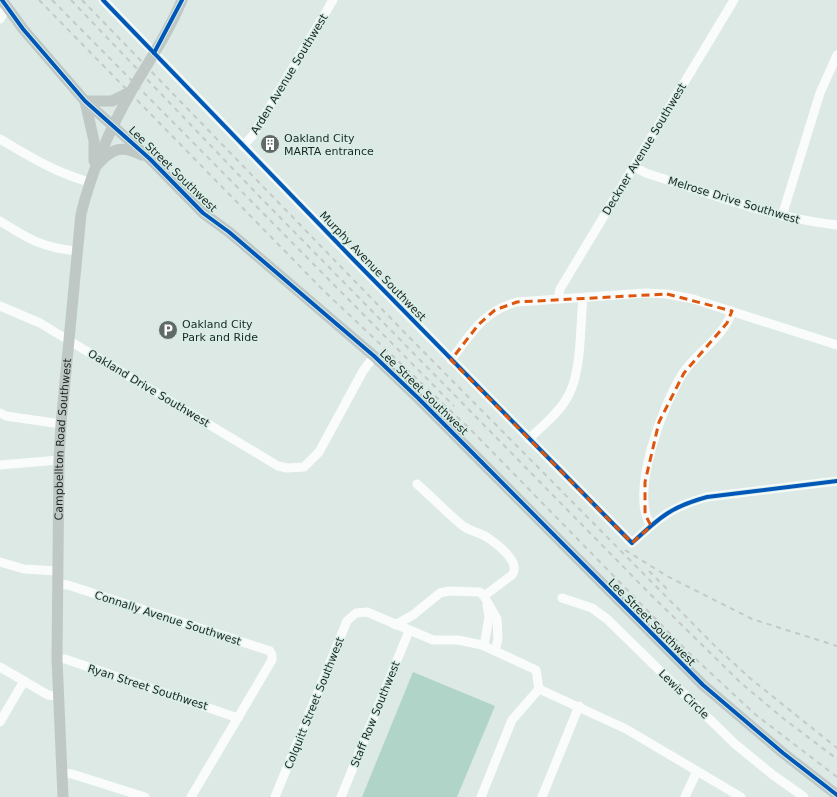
<svg xmlns="http://www.w3.org/2000/svg" width="837" height="797" font-family="'DejaVu Sans',sans-serif">
<style>
.grass{fill:#b0d4c8}
.lines{fill:none;stroke-linecap:round;stroke-linejoin:round}
.minor{stroke:#fafcfb;stroke-width:9}
.major{stroke:#c0c8c6;stroke-width:11}
.rail{stroke:#c5c9c7;stroke-width:2;stroke-dasharray:5 5;stroke-linecap:butt}
.cycleway-casing{stroke:#d7eee6;stroke-width:6}
.cycleway{stroke:#0057b8;stroke-width:4}
.marked{fill:none;stroke:#de560d;stroke-width:3;stroke-dasharray:8 5;stroke-linejoin:round}
.labels{text-anchor:middle;stroke-width:3;stroke-linejoin:round;paint-order:stroke}
.street-label{font-size:11px;fill:#1c2522;stroke:#d7eee6}
.poi-label{font-size:11px;fill:#1c2522;stroke:#d7eee6;text-anchor:start}
</style>
<rect width="100%" height="100%" fill="#dce9e5"/>
<path class="grass" d="M413,672l82,34 -38,91h-95z"/>
<g class="lines">
<g class="minor">
<path d="M103,0l246,255 283,288c27,-25 38,-36 75,-46l130,-16"/>
<path d="M0,19l7,-13"/>
<path d="M0,139c31,18 54,33 89,43"/>
<path d="M243,146l10,-11 80,-135"/>
<path d="M634,167l12,6c63,20 125,45 191,52"/>
<path d="M782,216l38,-123 17,-38"/>
<path d="M0,221c28,18 43,27 77,30"/>
<path d="M558,299l2,-10 174,-289"/>
<path d="M0,306l40,17 238,143 9,2 17,-1 15,-15 44,-81 11,-15"/>
<path d="M451,360c20,-26 32,-49 66,-58l128,-9 22,1 26,5 144,46"/>
<path d="M0,413l6,3 55,8"/>
<path d="M529,439c13,-13 29,-25 38,-41 15,-24 13,-72 16,-100"/>
<path d="M0,465l59,-5"/>
<path d="M417,484c15,13 30,29 46,42 7,5 15,6 22,10 11,7 37,26 27,39l-28,21"/>
<path d="M651,526c-22,-33 12,-122 32,-153 14,-21 42,-37 49,-62"/>
<path d="M0,562l24,7 34,2"/>
<path d="M58,584l10,1 202,66 2,4v5l-81,137"/>
<path d="M562,598l30,10 15,11 128,125 38,31 31,22"/>
<path d="M395,625l18,-10 27,-22 9,-2 31,1 4,4 13,23 1,20 -3,12"/>
<path d="M484,646l5,-29 -2,-12"/>
<path d="M57,659h8l173,59"/>
<path d="M0,667l48,28 9,1"/>
<path d="M539,689l87,40 115,68"/>
<path d="M0,722l24,-41"/>
<path d="M62,773l10,1 73,23"/>
<path d="M275,797l72,-176 9,-8 11,-1 66,28h25l24,5 54,25 3,19"/>
<path d="M341,797l68,-166"/>
<path d="M481,797l31,-77 27,-31"/>
<path d="M542,797l37,-91"/>
<path d="M685,797l12,-26"/>
</g>
<g class="major">
<path d="M2,0l21,29 62,72 65,58 53,54 26,19 145,124 44,42 285,287 80,68 54,42"/>
<path d="M85,101l9,40v20"/>
<path d="M85,101h27l18,-9"/>
<path d="M97,165c15,-17 24,-20 45,-10"/>
<path id="s1" d="M63,797l-6,-138 2,-199 2,-36 20,-210c11,-44 28,-84 51,-124 17,-29 37,-58 50,-90"/>
</g>
<g class="rail">
<path d="M39,0l284,290 148,140 216,221 69,64 81,62"/>
<path d="M52,0l402,406"/>
<path d="M71,0l189,197 390,397 91,89 43,36 53,40"/>
<path d="M82,0l327,337 308,311 34,31 86,69"/>
<path d="M625,550l42,26 85,43 85,27"/>
<path d="M649,571l21,21"/>
</g>
<defs>
<g id="cycleway">
<path d="M2,0l21,29 62,72 65,58 53,54 26,19 145,124 44,42 285,287 80,68 54,42"/>
<path d="M103,0l246,255 283,288c27,-25 38,-36 75,-46l130,-16"/>
<path d="M154,53l28,-53"/>
</g>
</defs>
<use href="#cycleway" class="cycleway-casing"/>
<use href="#cycleway" class="cycleway"/>
</g>
<path class="marked" d="M667,294l65,17 -5,12 -43,50 -25,49 -14,60v32l6,12 -19,17 -181,-183 28,-36 16,-14 22,-8z"/>
<defs>
<symbol id="building-disc" viewBox="-11 -11 22 22"><circle r="9.5" fill="#5f6a66" stroke="#d7eee6"/><path d="M-4-6H4V6H1V3H-1V6H-4ZM-2.5-4.3h1.7v1.8h-1.7ZM.8-4.3h1.7v1.8H.8ZM-2.5-1h1.7V.8h-1.7ZM.8-1h1.7V.8H.8Z" fill="#fff"/></symbol>
<symbol id="parking-disc" viewBox="-11 -11 22 22"><circle r="9.5" fill="#5f6a66" stroke="#d7eee6"/><path d="M-3.5-5.5H1a3.5 3.5 0 0 1 0 7H-1V5.5H-3.5ZM-1-3.4V-.6H.8a1.4 1.4 0 0 0 0-2.8Z" fill="#fff"/></symbol>
</defs>
<g fill-rule="evenodd">
<use href="#building-disc" x="259" y="133" width="22" height="22"/>
<use href="#parking-disc" x="157" y="319" width="22" height="22"/>
</g>
<g class="labels">
<g class="street-label">
<text transform="translate(289 74) rotate(-59)" y="4">Arden Avenue Southwest</text>
<text transform="translate(644 149) rotate(-59)" y="4">Deckner Avenue Southwest</text>
<text transform="translate(173 169) rotate(44)" y="4">Lee Street Southwest</text>
<text transform="translate(734 200) rotate(17)" y="4">Melrose Drive Southwest</text>
<text transform="translate(373 266) rotate(46)" y="4">Murphy Avenue Southwest</text>
<text transform="translate(149 388) rotate(31)" y="4">Oakland Drive Southwest</text>
<text transform="translate(424 392) rotate(44)" y="4">Lee Street Southwest</text>
<text dy="4" stroke="none"><textPath href="#s1" startOffset="358">Campbellton Road Southwest</textPath></text>
<text transform="translate(168 618) rotate(18)" y="4">Connally Avenue Southwest</text>
<text transform="translate(652 622) rotate(45)" y="4">Lee Street Southwest</text>
<text transform="translate(148 687) rotate(18)" y="4">Ryan Street Southwest</text>
<text transform="translate(684 694) rotate(44)" y="4">Lewis Circle</text>
<text transform="translate(314 703) rotate(-68)" y="4">Colquitt Street Southwest</text>
<text transform="translate(375 714) rotate(-68)" y="4">Staff Row Southwest</text>
</g>
<g class="poi-label">
<text x="284" y="142">Oakland City<tspan x="284" dy="13">MARTA entrance</tspan></text>
<text x="182" y="328">Oakland City<tspan x="182" dy="13">Park and Ride</tspan></text>
</g>
</g>
</svg>
